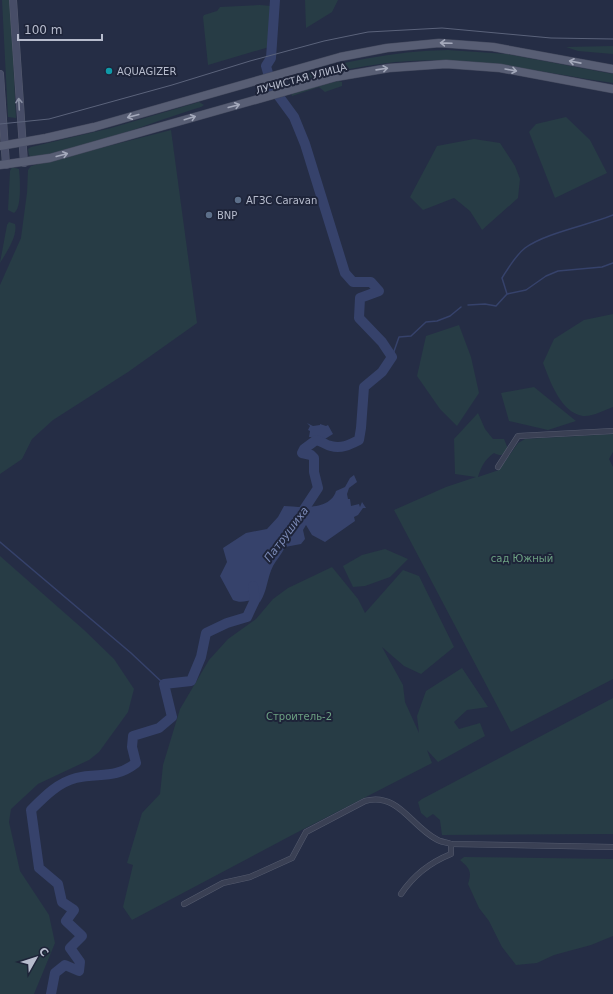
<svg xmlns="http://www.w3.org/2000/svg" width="613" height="994" font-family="'DejaVu Sans',sans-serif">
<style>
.green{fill:#273c45}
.water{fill:#36426b}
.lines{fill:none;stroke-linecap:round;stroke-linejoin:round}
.stream{stroke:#36426b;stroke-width:1.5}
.river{stroke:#36426b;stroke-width:10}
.street-casing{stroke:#555b6e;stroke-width:6}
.secondary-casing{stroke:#555b6e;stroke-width:8}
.primary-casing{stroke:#43495d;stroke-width:9}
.street{stroke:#3a4054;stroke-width:5}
.secondary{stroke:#474d67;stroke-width:7}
.primary{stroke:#585e74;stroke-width:8}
.tram{stroke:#5b637b;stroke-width:1}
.oneway{stroke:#a4a9bb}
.oneway2{stroke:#8a90a4}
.culture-dot{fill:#0f9aa8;stroke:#1e2439;stroke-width:1.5}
.service-dot{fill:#5c6f8a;stroke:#1e2439;stroke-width:1.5}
.labels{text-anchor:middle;stroke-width:4;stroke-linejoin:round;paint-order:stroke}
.poi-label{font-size:10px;fill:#b7bccd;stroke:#1e2439;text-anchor:start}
.street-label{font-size:10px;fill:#b7bccd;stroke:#1e2439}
.park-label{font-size:10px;fill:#6ca082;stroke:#1e2439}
.water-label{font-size:11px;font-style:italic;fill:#7c8bb7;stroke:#1e2439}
</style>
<rect width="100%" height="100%" fill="#252d45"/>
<g class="green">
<path d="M2,0h8l6,118 -8,-1z"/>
<path d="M305,0h33l-6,12 -26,16z"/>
<path d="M260,5l11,1 -2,41 -61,18 -5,-48 1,-2 13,-4 3,-4z"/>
<path d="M613,46v8l-35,-3 -12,-4z"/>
<path d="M448,50l59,4 106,20v9c-67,-10 -134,-26 -202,-22 -41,2 -82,12 -122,22l-1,-4c51,-17 105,-28 160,-29z"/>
<path d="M338,81l4,1v4l-17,6 -6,-5 -27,9 -1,-3z"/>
<path d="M199,102l5,3 -3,2c-56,17 -111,42 -170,50l-2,-2 -1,-6 3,-2 80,-19z"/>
<path d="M566,117l24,23 17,33 -52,25 -26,-66 7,-8z"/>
<path d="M171,130l26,193 -69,49 -75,48 -21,19 -10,20 -22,15v-189l21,-47 6,-45 1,-23 3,-4 7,-2z"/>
<path d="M474,139l26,4 15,23 5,13 -2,19 -36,32 -12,-19 -16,-13 -31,12 -13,-13 27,-51z"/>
<path d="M12,167l7,2c1,10 3,39 -5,44l-6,-3 2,-39z"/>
<path d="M9,222l6,2c3,12 -9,29 -15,39l7,-38z"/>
<path d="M613,314v93c-8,3 -21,10 -30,9 -22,-3 -33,-35 -40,-53l11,-24 30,-19z"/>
<path d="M459,325l12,32 8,36 -22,33 -17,-17 -23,-33 9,-40z"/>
<path d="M534,387l42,34 -28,9 -39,-9 -8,-28z"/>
<path d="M478,413l7,16 8,10h11l4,10c-5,6 -6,8 -14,4 -9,6 -13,14 -16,24l21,-7 19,-27 7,-4 88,-5v18l-4,7 4,8v212l-102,53 -117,-222 52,-23 30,-10 -21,-3 -1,-35z"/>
<path d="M385,549l23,10 -18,18 -25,9 -12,1 -10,-21 19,-11z"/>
<path d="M0,556l84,74 30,29 20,30 -6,23 -29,40 -10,8 -51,24 -27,25 -2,13 11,49 29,44 6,28 -21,51h-34z"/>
<path d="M332,567l26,32 7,14 38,-43 16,6 35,71 -33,27 -17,-8 -22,-19 21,38 2,17 14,31 -2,-17 9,-25 36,-23 26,39 -21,3 -13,12 5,7 21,-6 5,13 -47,26 -11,-12 5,13 -138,71 -162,86 -9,-13 10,-42 -6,-2 15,-50 18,-19 3,-29 17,-56 29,-49 19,-21 28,-20 17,-20 15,-11z"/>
<path d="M613,698v136l-171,1 -2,-15 -7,-6 -6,4 -6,-5 -3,-11 4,-3z"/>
<path d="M464,857l149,2v77l-22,9 -37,10 -17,8 -21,2 -14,-18 -13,-26 -10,-13 -11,-24c4,-13 2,-15 -8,-24z"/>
</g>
<g class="water">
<path d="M307,423l6,3 7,-1v-1l6,2 2,-1 5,9 -13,8 -1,2 4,2 -12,-3 -1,3 -1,-2 3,-4v-3h-3l1,-6 -2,-1 2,-4z"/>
<path d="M354,475l3,7 -8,6 -2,6 1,5h2l1,7 8,-2 1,3 2,-5 4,6h-3l-5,7 -4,2 1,4 -30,21 -13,-7 -6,-10 -3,5 2,9 -4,5 -16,3c-3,7 -9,13 -12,19 -6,12 -6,26 -13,36 -10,-5 -16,3 -27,-2l-13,-24 7,-14 -4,-14 23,-15 21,-4 11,-12 6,-11c16,1 46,5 52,-15l9,-4 5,-9z"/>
</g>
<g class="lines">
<g class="stream">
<path d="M507,294l19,-4 20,-14 12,-5 44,-4 11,-4"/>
<path d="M468,305l17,-1 11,2 11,-12 -5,-16c7,-11 13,-22 23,-30 20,-15 64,-23 88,-33"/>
<path d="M392,357l7,-20 12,-1 15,-14 11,-1 13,-5 11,-9"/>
<path d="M0,542l131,111 33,31"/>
</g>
<g class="river">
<path d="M275,0l-4,58 -5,8 6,21 22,30 11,27 40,129 8,9h18l8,9 -19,7 -1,20 23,24 10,15 -10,15 -18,15 -3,41 -2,12c-10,5 -18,9 -28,6 -6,-1 -9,-5 -15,-6l-12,9 -2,4 9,2 3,3v14l4,16 -19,29"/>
<path d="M51,994l4,-21 10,-8 14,6 1,-9 -10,-14 12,-12 -16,-15 8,-11 -12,-8 -4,-18 -19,-16 -8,-58c13,-13 26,-27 45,-32 23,-6 38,2 60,-15l-4,-16 1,-11 26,-8 13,-11 -8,-33 27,-3 10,-24 5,-24 21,-10 20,-6 8,-17 -2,-14"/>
</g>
<defs>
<g id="street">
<path d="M498,467l20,-31 95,-5"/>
<path d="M401,894c12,-18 30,-32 50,-40v-10"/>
<path d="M184,904l39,-21 27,-6 42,-19 14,-26 59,-31c33,-9 46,25 71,38 4,3 10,3 15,5l162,3"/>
</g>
<g id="secondary">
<path d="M13,0l11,163"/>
<path d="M0,74l6,91"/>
</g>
<g id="primary">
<path d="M0,146l46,-8 48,-11 246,-70 47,-9 52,-5 54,4 120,22"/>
<path d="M0,165l50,-7 286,-81 53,-9 57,-4 54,4 113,21"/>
</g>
</defs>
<use href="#street" class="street-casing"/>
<use href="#secondary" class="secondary-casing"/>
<use href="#primary" class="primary-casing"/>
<use href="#street" class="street"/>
<use href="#secondary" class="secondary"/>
<use href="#primary" class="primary"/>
<path class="tram" d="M0,124l49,-5 123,-34 78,-24 74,-20 44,-9 74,-4 109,10 62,1"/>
</g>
<defs><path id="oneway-shaft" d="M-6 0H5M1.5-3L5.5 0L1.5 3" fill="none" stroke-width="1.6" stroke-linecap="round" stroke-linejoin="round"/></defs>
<g class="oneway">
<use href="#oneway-shaft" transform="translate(446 43) rotate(-178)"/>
<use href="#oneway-shaft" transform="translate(575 62) rotate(-169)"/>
<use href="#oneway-shaft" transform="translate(382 69) rotate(-8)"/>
<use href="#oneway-shaft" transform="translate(511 70) rotate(10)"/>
<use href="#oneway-shaft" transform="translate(234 106) rotate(-15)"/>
<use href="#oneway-shaft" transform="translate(133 116) rotate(165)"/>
<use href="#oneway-shaft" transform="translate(190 118) rotate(-17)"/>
<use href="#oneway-shaft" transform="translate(62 155) rotate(-15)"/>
</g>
<use class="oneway2" href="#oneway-shaft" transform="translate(19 104) rotate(-93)"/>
<circle class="culture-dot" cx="109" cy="71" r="4"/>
<g class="service-dot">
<circle cx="238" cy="200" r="4"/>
<circle cx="209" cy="215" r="4"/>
</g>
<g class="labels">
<g class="poi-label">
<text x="117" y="75">AQUAGIZER</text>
<text x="246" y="204">АГЗС Caravan</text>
<text x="217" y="219">BNP</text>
</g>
<g class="street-label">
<text transform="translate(301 78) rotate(-15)" y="4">ЛУЧИСТАЯ УЛИЦА</text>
</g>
<g class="park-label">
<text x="522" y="562">сад Южный</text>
<text x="299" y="720">Строитель-2</text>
</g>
<g class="water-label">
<text transform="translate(286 534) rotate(-53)" y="4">Патрушиха</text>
</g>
</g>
<g transform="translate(36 958) rotate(51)" stroke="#1e2439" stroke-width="3" paint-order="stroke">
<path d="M0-3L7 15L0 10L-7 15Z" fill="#b7bccd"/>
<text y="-6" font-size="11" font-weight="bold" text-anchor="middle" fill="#b7bccd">С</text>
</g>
<path d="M18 34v6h84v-6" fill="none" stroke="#b7bccd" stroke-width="2"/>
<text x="24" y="34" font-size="12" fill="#b7bccd" stroke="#1e2439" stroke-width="3" paint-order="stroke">100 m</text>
</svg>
